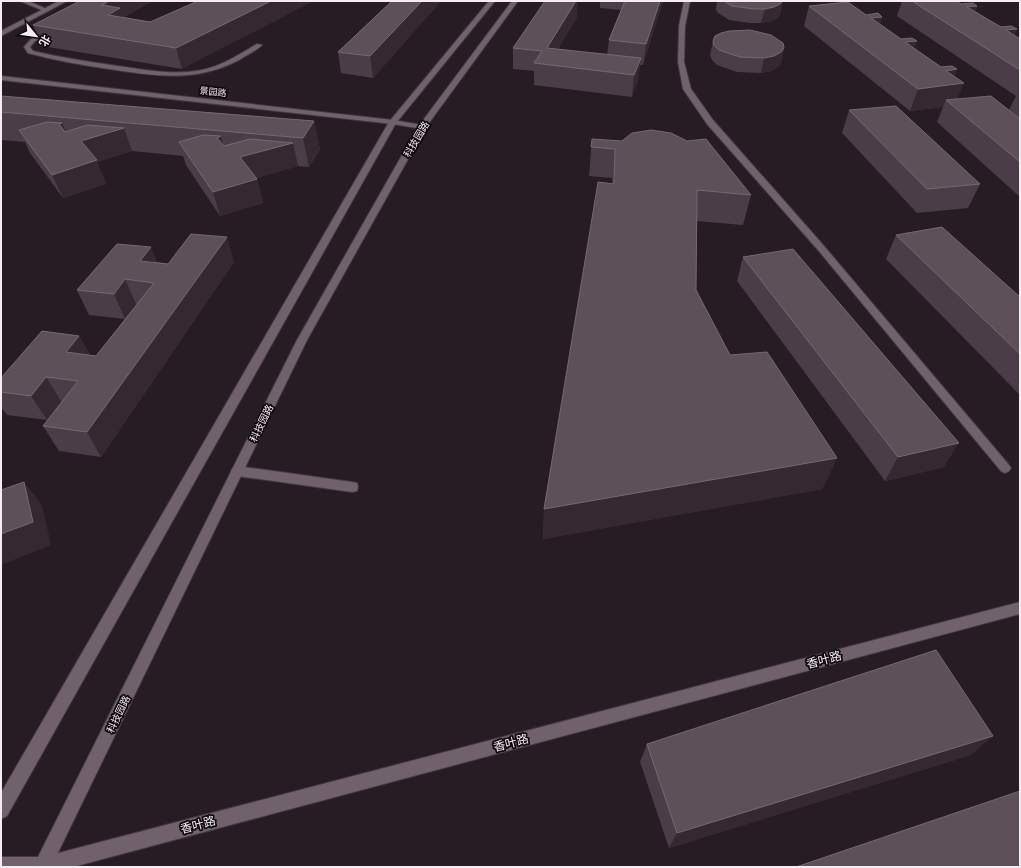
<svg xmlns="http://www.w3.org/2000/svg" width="1021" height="868" font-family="Ubuntu,'Noto Sans SC',sans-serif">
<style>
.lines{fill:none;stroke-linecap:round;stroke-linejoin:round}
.lane-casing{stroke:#433940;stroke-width:2}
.street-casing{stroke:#433940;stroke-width:2}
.secondary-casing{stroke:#433940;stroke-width:2}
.lane{fill:#71616d;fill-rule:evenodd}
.street{fill:#71616d;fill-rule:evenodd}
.secondary{fill:#71616d;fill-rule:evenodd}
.wall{fill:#4b3d47}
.shaded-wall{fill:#352831}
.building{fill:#5d5059;stroke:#756972}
.labels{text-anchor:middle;stroke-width:3.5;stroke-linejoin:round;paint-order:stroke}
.far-street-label{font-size:9px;fill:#f6edf3;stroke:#0d070b}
.street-label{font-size:10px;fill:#f6edf3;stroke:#0d070b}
.near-street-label{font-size:12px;fill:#f6edf3;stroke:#0d070b}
</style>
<rect width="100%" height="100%" fill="#271b24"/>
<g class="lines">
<defs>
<g id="lane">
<path d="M20,1h8l21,9 -5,1z"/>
<path d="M684,1h6l-5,25 -1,36 7,27 22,31 111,126 185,219 2,3 -2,3 -4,2 -4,-2 -183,-221 -111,-126 -24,-35 -5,-27 1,-36z"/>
<path d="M52,28l2,1v2l-19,10 -5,6 3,4c25,6 51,10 78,14 30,4 61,11 91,5 20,-4 38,-16 55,-26l5,1c-6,6 -15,10 -23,15 -44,23 -84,16 -130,9 -28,-4 -55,-9 -81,-16l-4,-6 7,-8z"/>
<path d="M237,466l115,16 5,1 1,4 -1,4 -5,1 -115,-16 -4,-2 -2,-3 2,-3z"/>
</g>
<g id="street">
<path d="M1,76l392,44 29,5 4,2 -4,2 -29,-5 -392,-44z"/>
<path d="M1020,602v12l-947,253h-72v-10h42z"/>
</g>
<g id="secondary">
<path d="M59,1h8l-66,35v-5z"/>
<path d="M489,1h6l-99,122 -389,693 -6,3v-26l388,-671z"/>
<path d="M512,1h6l-92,126 -119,213 -256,527h-18l264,-527 121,-213z"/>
</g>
</defs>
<use href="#lane" class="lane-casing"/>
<use href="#street" class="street-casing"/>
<use href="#secondary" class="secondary-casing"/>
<use href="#lane" class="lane"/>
<use href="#street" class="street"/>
<use href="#secondary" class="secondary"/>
</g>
<g class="wall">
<path d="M80,1h72l-28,16 26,5 48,-21 -16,68 -140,-23 -9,-21z"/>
<path d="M392,1h49l-68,77 -32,-5 -3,-21z"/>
<path d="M600,1h63l-1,3 -19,61h-3l-2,15 -6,17 -98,-12v-14l-21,-2v-21l64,-31 -19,32 49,6 2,-15 12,-30 -21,-2z"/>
<path d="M717,1h66l-3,14 -3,3 -6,3 -10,2h-11l-21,-3 -12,-8 -1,-3z"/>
<path d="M902,1h54l5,3 16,2 -2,6 26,15 16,2 -3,6 6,4v158l-83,-75 6,-15 -33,4 -106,-85 5,-20 57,9 16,2 -2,7 21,15 16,2 -3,7 40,28 4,23 51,11 7,-14 -119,-80z"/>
<path d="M713,41l71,7 -3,15 -3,4 -7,4 -10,2 -24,-1 -20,-7 -5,-5 -2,-5z"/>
<path d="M1,96l313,25 6,29 -11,17 -11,-1 -42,12 1,1 6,24 -43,13 -34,-51 -3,-9 -51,-5 -35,11 9,22 -43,14 -33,-45 -5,-11 -24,-2z"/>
<path d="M849,110l131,74 -12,24 -51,5 -75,-80z"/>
<path d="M592,139l159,56 -8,30 -46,-4 -1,69 34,65 107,103 -15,31 -279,50 1,-30 68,-326v-5l-23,-2z"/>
<path d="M896,235l124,62v98l-134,-136z"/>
<path d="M743,257l201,210 -59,14 -148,-200z"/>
<path d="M157,262l11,2 66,-2 -133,195 -42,-6 -16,-25 19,-25h-1l-14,19 -40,-5 -6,-8v-29l78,-42 11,19 6,1 41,-52h-1l-11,15 -36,-4 -12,-25z"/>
<path d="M647,744l324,11 -302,93 -29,-86z"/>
</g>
<g class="shaded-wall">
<path d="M109,1h43l-28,16 3,11 -12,7 -13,-30z"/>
<path d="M271,1h43l-132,68 -6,-21z"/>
<path d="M422,1h19l-68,77 -3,-22z"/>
<path d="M576,1h2l-1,16 -28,48 -2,-17z"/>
<path d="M660,1h3l-1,3 -19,61 3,-21z"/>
<path d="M783,1l-3,14 -3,3 -6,3 -10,2 4,-14z"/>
<path d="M977,6l-8,20 -2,-19z"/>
<path d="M882,17l-7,20 -4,-19z"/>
<path d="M1017,29l-10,21 -1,-20z"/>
<path d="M917,41l-8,21 -4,-20z"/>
<path d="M784,48l-3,15 -3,4 -7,4 -10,2 3,-15z"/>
<path d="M641,58l-3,22 -6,17 2,-22z"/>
<path d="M957,69l-6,16 13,-2 -9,22 -9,-5 -3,7 -33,4 8,-22 28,-18z"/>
<path d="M314,121l6,29 -11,17 -6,-29z"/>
<path d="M62,123l10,23 -13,-22z"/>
<path d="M124,128l8,23 -35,11 9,22 -43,14 -11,-23 29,-34z"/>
<path d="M221,136l6,24 -10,-22z"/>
<path d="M293,143l5,23 -51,15 -7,-24z"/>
<path d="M257,179l6,24 -43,13 -7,-24z"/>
<path d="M227,237l7,25 -133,195 -14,-25z"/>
<path d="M151,247l10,25 -21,-11z"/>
<path d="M125,279l11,25 -11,15 -11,-25z"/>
<path d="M79,336l14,24 -27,-8z"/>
<path d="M46,377l15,24 -14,19 -16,-24z"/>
<path d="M959,443l-15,24 -59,14 13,-24z"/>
<path d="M837,458l-15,31 -279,50 1,-30z"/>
<path d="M24,482l18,23 9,40 -50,20v-31z"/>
<path d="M993,736l-22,19 -302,93 8,-15z"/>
</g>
<g class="building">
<path d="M80,1h29l-7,4 18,3 -12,7 42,7 48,-21h73l-95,47 -143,-23z"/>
<path d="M392,1h30l-52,55 -32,-4z"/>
<path d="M545,1h31l-29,47 94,10 -7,17 -100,-12 8,-12 -29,-3z"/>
<path d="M625,1h35l-14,43 -37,-4z"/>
<path d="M724,1h59l-3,3 -6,3 -9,2h-11l-22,-3z"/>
<path d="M912,1h44l5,3 12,-1 4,3 -10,1 34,20 10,-1 6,3 -11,1 14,9v31z"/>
<path d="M848,2l18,13 12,-2 4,4 -11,1 30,21 11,-1 5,3 -12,1 36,25 11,-1 5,3 -11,2 18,12 -46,6 -109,-83z"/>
<path d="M750,30l21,5 12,8 1,5 -3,4 -7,4 -10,2 -24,-1 -21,-7 -5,-5 -1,-4 2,-5 6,-3 8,-2z"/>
<path d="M1,96l313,25 -11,17 -302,-26z"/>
<path d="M991,96l29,23v43l-74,-62z"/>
<path d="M896,106l84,78 -53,5 -78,-79z"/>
<path d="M47,122l15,1 -3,1 6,8 22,-7 37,3 -43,13 16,19 -45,15 -33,-45z"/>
<path d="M651,130l20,3 16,8 19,-2 45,56 -54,-5 -1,100 34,65 37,-3 70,106 -293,51 54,-327 16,2 1,-35 -24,-2 1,-8 30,2 10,-8z"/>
<path d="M203,135l18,1 -4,2 7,8 26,-7 43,4 -53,14 17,22 -44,13 -34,-50z"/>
<path d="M942,227l78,70v57l-124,-119z"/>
<path d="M191,234l36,3 -140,195 -44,-6 35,-45 -32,-4 -15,19 -30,-4v-14l41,-47 37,5 -13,16 30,4 58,-73 -29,-4 -11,15 -37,-4 40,-46 34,3 -11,14 28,3z"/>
<path d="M793,249l166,194 -61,14 -155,-200z"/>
<path d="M24,482l9,40 -32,12v-44z"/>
<path d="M936,650l57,86 -316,97 -30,-89z"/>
<path d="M1020,791v76h-224z"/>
</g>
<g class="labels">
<g class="far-street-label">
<text transform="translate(213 92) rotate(6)" y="3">景园路</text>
</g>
<g class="street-label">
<text transform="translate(416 139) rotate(-59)" y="4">科技园路</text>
<text transform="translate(261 423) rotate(-64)" y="4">科技园路</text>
<text transform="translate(118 714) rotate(-64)" y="4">科技园路</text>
</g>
<g class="near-street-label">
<text transform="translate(824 660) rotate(-15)" y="4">香叶路</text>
<text transform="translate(511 743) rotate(-15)" y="4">香叶路</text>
<text transform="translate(198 825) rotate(-15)" y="4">香叶路</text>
</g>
</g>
<rect width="1021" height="868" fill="none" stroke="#f6edf3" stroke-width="4"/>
<g transform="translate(36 36) rotate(119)" stroke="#0d070b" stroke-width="3" paint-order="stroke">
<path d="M0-3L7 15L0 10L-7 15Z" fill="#f6edf3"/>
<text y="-6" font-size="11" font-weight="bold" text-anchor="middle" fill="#f6edf3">北</text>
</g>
</svg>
